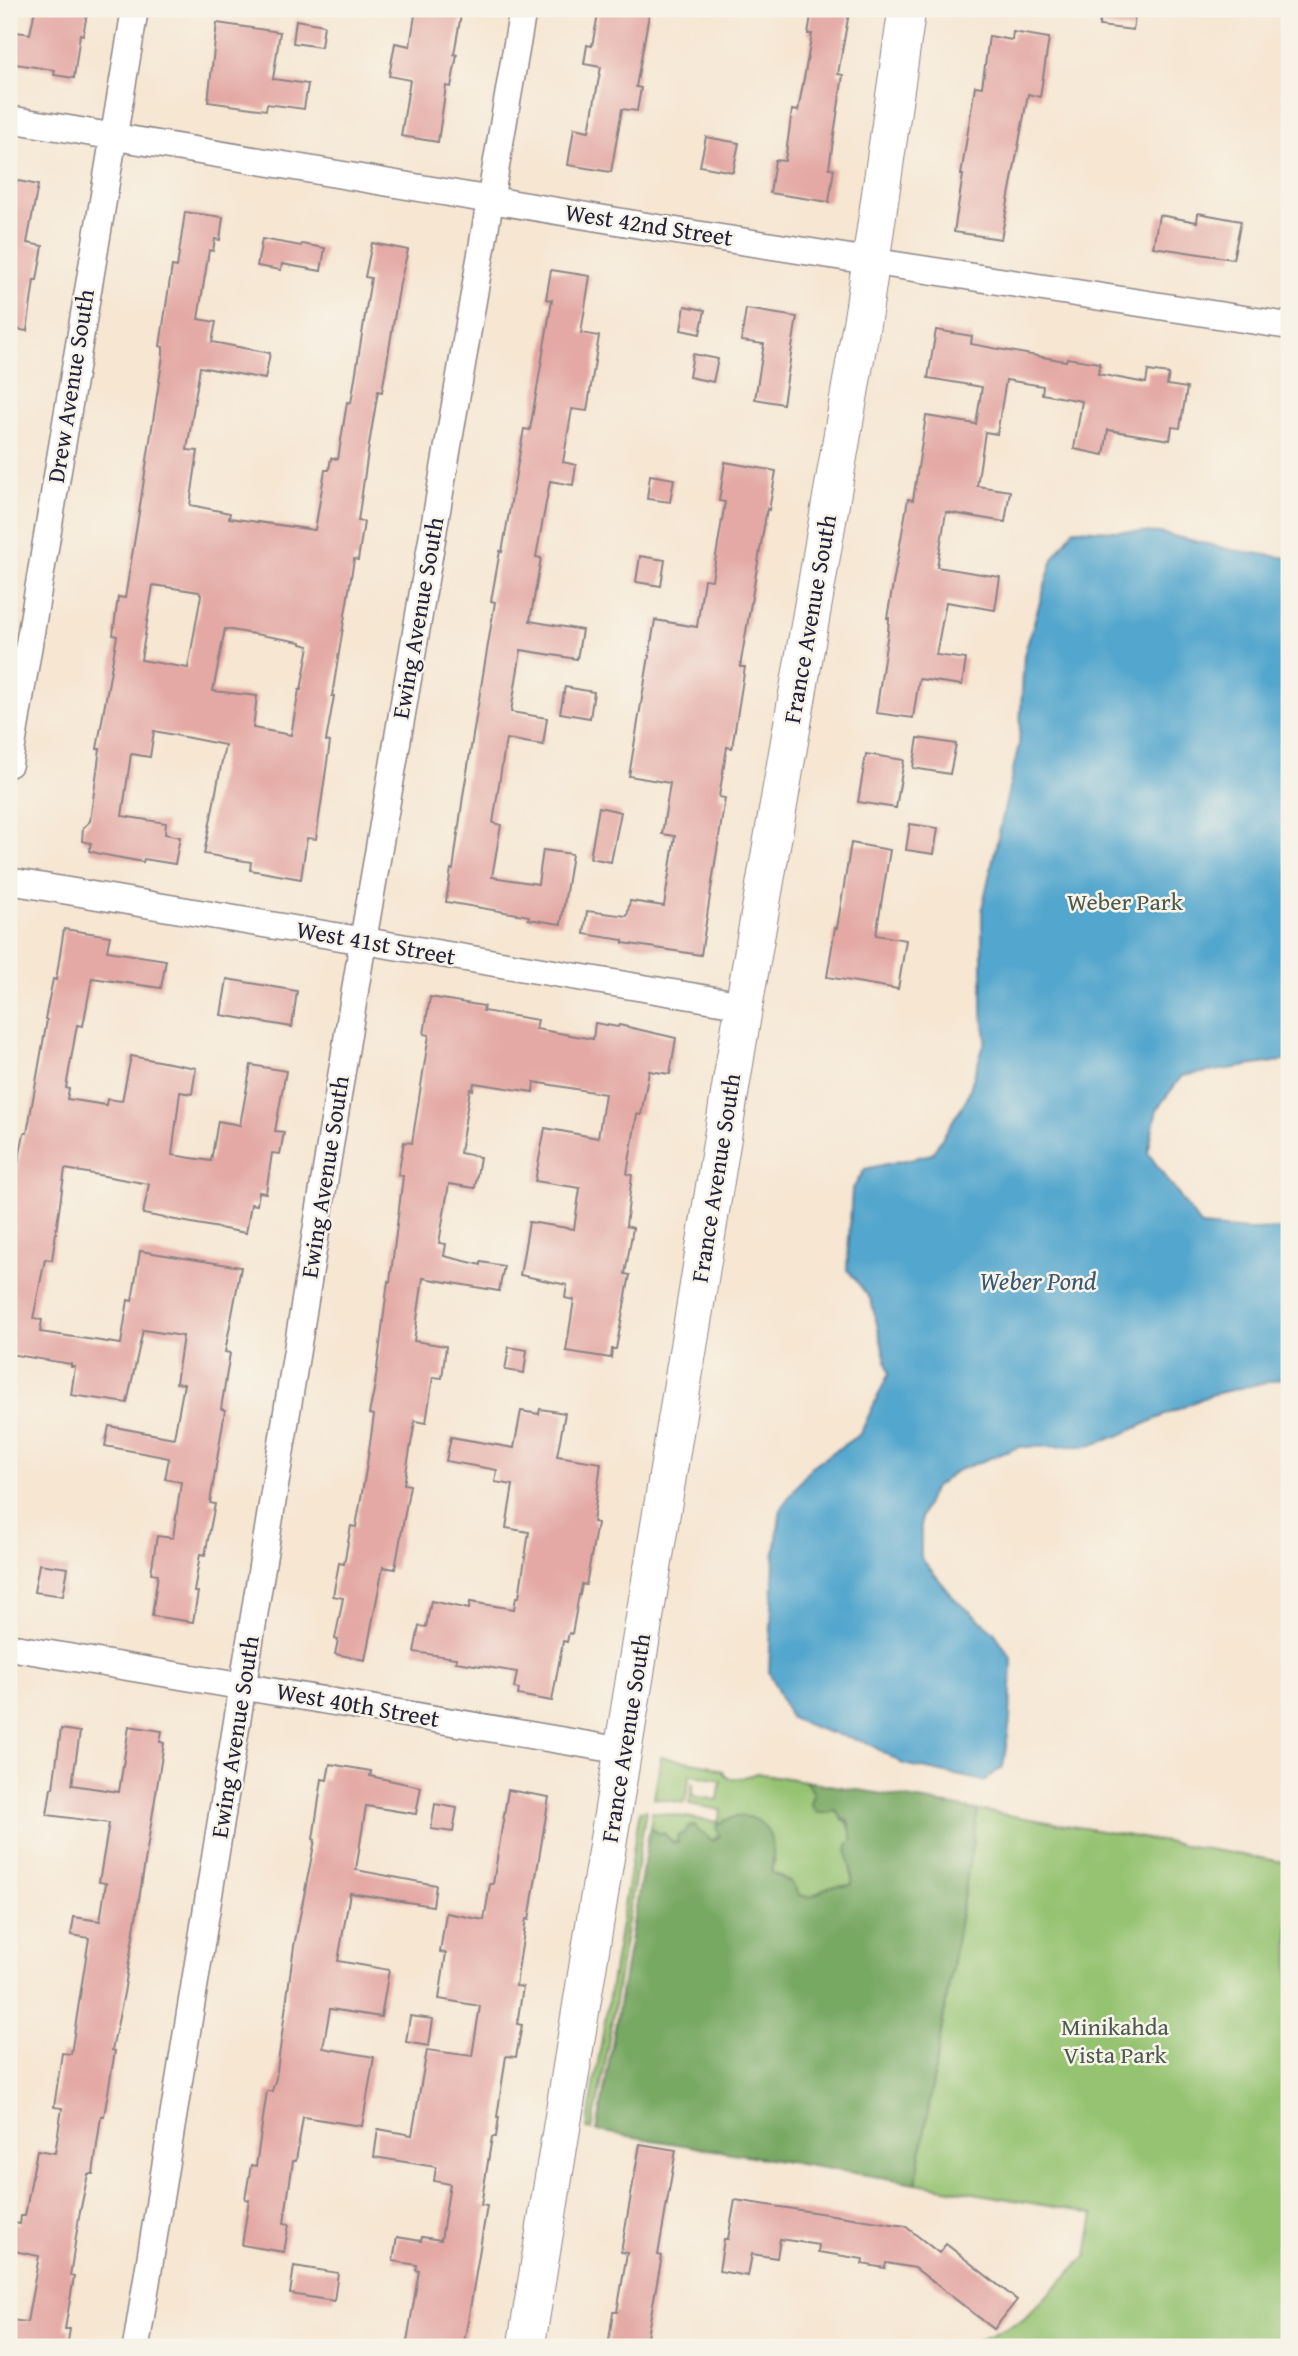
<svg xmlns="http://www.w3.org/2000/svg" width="1298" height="2356" font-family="'Gentium Book Plus',serif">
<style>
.green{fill:#95c371;stroke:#5c7256;stroke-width:2}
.forest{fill:#78a963;stroke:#4d664f;stroke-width:2}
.water{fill:#52a6cd;stroke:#3a6484;stroke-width:2}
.building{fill:#e4a9a4;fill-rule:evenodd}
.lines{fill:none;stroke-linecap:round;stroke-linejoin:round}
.minor-casing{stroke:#8c8486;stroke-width:29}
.secondary-casing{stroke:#8c8486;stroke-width:39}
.minor{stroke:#fff;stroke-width:26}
.secondary{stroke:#fff;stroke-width:37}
.labels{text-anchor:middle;stroke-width:5;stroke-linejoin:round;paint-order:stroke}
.street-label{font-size:24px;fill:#22223b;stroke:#f7f3e8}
.park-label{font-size:24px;fill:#4a5a4e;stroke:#f7f3e8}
.water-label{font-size:26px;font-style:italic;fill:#355775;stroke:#f7f3e8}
</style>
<rect width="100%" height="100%" fill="#f7f3e8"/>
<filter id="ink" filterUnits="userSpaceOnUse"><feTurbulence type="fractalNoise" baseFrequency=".0143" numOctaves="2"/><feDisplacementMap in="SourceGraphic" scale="14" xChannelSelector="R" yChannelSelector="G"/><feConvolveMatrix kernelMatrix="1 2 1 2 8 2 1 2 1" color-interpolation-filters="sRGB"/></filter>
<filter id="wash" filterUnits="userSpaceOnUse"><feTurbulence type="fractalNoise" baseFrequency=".00686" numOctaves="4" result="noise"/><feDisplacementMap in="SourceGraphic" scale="28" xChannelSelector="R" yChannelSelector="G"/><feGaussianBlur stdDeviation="1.57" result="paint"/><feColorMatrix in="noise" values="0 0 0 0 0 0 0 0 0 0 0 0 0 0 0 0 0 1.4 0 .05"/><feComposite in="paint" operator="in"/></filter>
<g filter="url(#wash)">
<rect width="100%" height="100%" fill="#f6e6d2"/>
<g class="green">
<path d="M661,1757l48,8 14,6 2,5 4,2h12l16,-5 48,8c15,20 46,31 48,59 1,7 -3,15 -3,22 0,8 3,14 2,22l-8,3 -17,1 -7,7 -11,3 -10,-3 -16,-18 -12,-5 4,-13 -56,-23 -7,5 -26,-9 -9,5 1,6 -6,-1 -8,-9 -6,1 -8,-7 2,-15 66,10 3,-12 -32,-6 4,-23v15l25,4 3,-20 -31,-5 -5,28 -31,-5z"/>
<path d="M646,1810l-42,259 -12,61 -5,-1 52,-314 1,-4z"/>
<path d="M978,1810l311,53v484h-325l59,-27 64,-65 7,-41 -178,-31z"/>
</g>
<path class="forest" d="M805,1781l173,29 -62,373 -319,-52 53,-304 8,7 6,-1 8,9 6,1 -1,-6 9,-5 2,-5 7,-2 4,7 6,2 7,7 7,-5 -3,-11c40,-24 65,7 55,47l21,11 7,12c17,5 15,-2 28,-7 8,-3 17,0 25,-4 2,-17 -7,-21 -4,-39l5,-5 -5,-19 -6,-2 -6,-9 -8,3h-11l-6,-8 3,-12z"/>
<path class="water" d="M1074,529l87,4 71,17 57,8v502l-107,16 -25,33 -9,44 53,73 49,4 39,-1v148l-79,18 -92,41 -29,10 -70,1 -63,24 -23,18 -12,28v41l34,41 39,33 18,27 -2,62 -7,46 -19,14 -81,-17 -39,-23 -37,-9 -37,-14 -21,-46 5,-113 7,-51 30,-41 49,-33 29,-61 -18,-73 -24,-31 5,-79 13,-21 67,-15 35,-56 19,-60 -4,-27v-103l37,-164 5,-89 29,-96z"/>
<g id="blocks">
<g class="building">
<path d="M35,9h53l-5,26 -3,-1 -6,44 -20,-3 1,-5 -46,-7v-32l21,3z"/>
<path d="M416,9h46l-8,45 3,1 -6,32 -5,-1 -8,56 -37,-6 9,-56 -21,-4 6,-33 15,3z"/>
<path d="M599,9h51l-14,78 5,1 -4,23 -15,-2 -11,63 -43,-7 6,-37 15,3 12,-64 -17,-3 3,-19 5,1z"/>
<path d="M812,9l37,4 -11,61 5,1 -14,93 5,1 -5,33 -59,-9 5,-33 10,1 7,-51 6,1 14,-77h-4z"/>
<path d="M1102,9h34l-3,21 -34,-4z"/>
<path d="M296,20l28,5 -3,22 -28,-4z"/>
<path d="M217,23l63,9 -7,47 35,5 -4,25 -37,-5 -1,6 -58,-8z"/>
<path d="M1013,32l36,6 -9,59 -12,-3 -27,145 -47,-7 9,-57h-2l14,-89 7,1 7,-51 23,4z"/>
<path d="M706,137l33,6 -6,29 -33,-6z"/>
<path d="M9,179l29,6 -11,58 16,3 -6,34h-3l-7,51 -18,-3z"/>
<path d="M185,212l38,5 -3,23 -5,-1 -2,12 -4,-1 -11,69 18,3 -4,20 58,11 -5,26 -65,-12 -13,83 11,1 -8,54 40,8 -1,5 86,12 10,-60h4l2,-12 7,1 9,-57 4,1 20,-125 -6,-1 7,-34 36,7 -8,33 -18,109 -4,-1 -9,54 -11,76 6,1 -6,38 -4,-1 -22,137h2l-8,45 4,1 -14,97 -9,-1 -6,41 -51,-9 1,-8 -47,-8 21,-109 -71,-14 -4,26 -19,-3 -9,62 44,7 -1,11 15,3 -5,27 -31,-5 -1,3 -43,-8 -11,-3 2,-8 -9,-2 1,-13 7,-7 10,-72h-3l20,-113 -4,-1 5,-38 7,1 12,-73 26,-169v-9l-3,-1 12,-80 5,1zM153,585l46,7 2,3 -13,73 -47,-8zM225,629l76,13v2l8,2 -8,44h-2l-8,45 -38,-7 4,-32 -44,-5z"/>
<path d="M1198,213l43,8 -8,38 -80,-12 6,-32 38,7z"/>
<path d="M262,239l39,7 1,-2 23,4 -4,23 -39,-7 -1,6 -24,-4z"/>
<path d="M551,270l39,6 -9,57 18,3 -12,75 -15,-2 -9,53 13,3 -3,20 -23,-4 -14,76 5,1 -11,63 52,9 -5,29 -56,-9 -10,62 36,6 -4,27 -37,-6 -13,84 8,2 -9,52 46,7 5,-34 29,4 -11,70 -33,-5 1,-3 -83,-14 5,-33 2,1 10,-74 32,-194 -4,-1 9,-50 2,1 22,-123 6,1 22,-130 -6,-1z"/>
<path d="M685,306l20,4 -5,24 -19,-4z"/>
<path d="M746,309l51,8 -14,87 -28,-5 9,-55 -23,-3z"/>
<path d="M936,330l36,6 -1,8 77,14 18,3 1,-3 33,5 -2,11 48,9 2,-12 21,3 -2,11 20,3 -7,40 -8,-1 -2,13 -62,-10 -4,25 -30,-6 8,-48 -40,-7 1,-8 -37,-6 -9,54 -12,-2 -8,54 33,5 -5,31 -59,-10 -9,55 63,10 -5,33 -49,-8 -10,53 30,4 -4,26 -43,-6 -6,39 -37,-5 12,-81 1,-14h-2l21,-119 5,1 13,-84 50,8 6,-37 -54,-9z"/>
<path d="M693,354l25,5 -5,23 -24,-5z"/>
<path d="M725,462l51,9 -7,39 -2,-1 -27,158h5l-13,81 -5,-1 -8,50 6,1 -24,157 -78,-12v-3l-39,-6 3,-23 40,5 3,-15 34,5 11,-70 -13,-2 8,-51 -41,-7 26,-156 42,7 7,-48 8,1 13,-78 -6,-1z"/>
<path d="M650,475l24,4 -4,23 -23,-3z"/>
<path d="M640,556l25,4 -4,26 -25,-4z"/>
<path d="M565,687l29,5 -4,26 -30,-5z"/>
<path d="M918,738l38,6 -6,30 -37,-6z"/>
<path d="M866,754l38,6 -8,48 -38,-6z"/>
<path d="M599,807l22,5 -10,50 -21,-4z"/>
<path d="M910,824l28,4 -4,26 -28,-4z"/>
<path d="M851,843l39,7 -14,85 30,5 -8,49 -71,-12 8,-49h2z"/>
<path d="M64,929l46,7 -3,15 59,9 -5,28 -69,-10 -9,48 -6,-1 -11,63 3,1 -2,10 39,6 1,-6 15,2 9,-45 65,12 -4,26 -12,-2 -8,63 39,6 7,-40 22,4 11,-60 35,6 -11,60 9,1 -4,22 -8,-1 -6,40 -7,-1 -2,13 -6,-1 -5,29 -103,-19 6,-30 -84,-15 -13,91 -7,-1 -12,60 9,1 -2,12 81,12 7,-44 4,1 8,-50 101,16 -16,85 5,1 -9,56 4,1 -15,93 5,1 -10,51 -5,-1 -6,38h4l-5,30 -41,-6 6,-42 -7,-1 6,-37 16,2 8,-56 -16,-3 4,-21 -64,-12 4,-20 65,12 10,-54 -8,-1 7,-47 -40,-6 -16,73 -56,-8 4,-28h-4v-3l-62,-10v-142l15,-79h3l20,-113 -2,-1 8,-40 3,1z"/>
<path d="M227,979l70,12 -5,36 -71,-12z"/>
<path d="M430,997l54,9 -1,5 55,9 -2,9 57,10 2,-16 23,4 1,-2 57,13 -6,36 -21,-3 -8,44 -4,-1 -10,60 5,1 -6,51 7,2 -8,46 5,1 -14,74h-4l-1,9 -45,-7 8,-51 -9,-2 2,-13 -47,-10 9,-53 45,7 6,-41 -45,-7 10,-53 53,10 7,-44 -71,-12 -1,10 -59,-9 -1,7 -3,-1 -10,64 20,4 -5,31 -26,-4 -10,59 7,1 -2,12 37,9v-3l23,4 -5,25 -76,-13 -9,63 32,5 -4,32 -9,-1 -7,46 -11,-2 -11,63 6,1 -15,84 -12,-2 -18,93 -30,-6 3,-14 -3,-1 8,-41 -10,-2 6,-33 5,1 7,-38 5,1 11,-63 7,-49 -5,-1 6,-29 13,-104 2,1 13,-106 -5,-1 6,-33 8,1 17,-108 -5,-1z"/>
<path d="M509,1347l18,3 -3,23 -19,-3z"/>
<path d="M540,1409l25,4 -8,43 44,7 -8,59 4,1 -11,62 -4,-1 -2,11h-1l-7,39 -3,-1 -2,9 -4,-1 -11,60 -34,-6 1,-6 -5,-1 3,-16 -61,-10v-4l-42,-6 5,-26 7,1 5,-26 38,8 1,-7 44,7 2,-12h3l10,-65 -23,-4 7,-43 -18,-3 2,-12 -51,-9 5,-24 63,11 7,-37 18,3z"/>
<path d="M39,1564l29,4 -5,28 -29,-4z"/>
<path d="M129,1726l33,5 -2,11 4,1 -40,250 -12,57 3,1 -11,65h-3l-8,58h-5l-9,43 -9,59 4,1 -9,52h5l-3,18h-38l-20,-3v-12l2,-12 16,2 12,-66 -30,-6v-28l11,2 1,-8h4l12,-66 18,3 7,-45 -8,-1 8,-54 9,1 18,-116 -18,-3 3,-18 26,4 6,-38 -7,-1 10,-59 -62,-8 4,-27h2l8,-59 19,3 -8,53 47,7z"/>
<path d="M330,1764l41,7 -1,5 51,11 -5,27 -50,-8 -10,64 80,15 -3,21 -83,-13 -12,68 51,9 -8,47 -51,-8 -7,39 51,9 -12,69 -59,-9 -7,44h-3l-9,62 5,1 -5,28 -42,-7 7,-45 -4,-1 6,-34 5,1 11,-75h5l4,-13 18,-132 21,-106 -2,-1 9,-60 5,1z"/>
<path d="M508,1790l41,7 -20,123 -3,-1 -8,52 -2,15 7,1 -6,37 5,1 -6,32 -10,-1 -9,61h2l-3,20h-4l-11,68 6,1 -19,115 -5,26h-57l13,-76 -3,-1 1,-5 -24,-4 4,-24 24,4 1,-4 19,3 9,-56 -16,-3 2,-14 -62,-10 4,-28 34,6 15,-85 45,6 8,-50 -41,-7 7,-46 -6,-1 6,-39 38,7 6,-36h3z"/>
<path d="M435,1804l22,4 -4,24 -22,-3z"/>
<path d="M410,2016l23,3 -4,27 -23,-4z"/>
<path d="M640,2144l36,6 -18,105 4,1 -17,91h-37l5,-35h4l10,-59 -6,-1z"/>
<path d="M735,2200l170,26 34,27 7,-9 71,56 -23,29 -79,-61 -29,-5 -1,5 -23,-4 1,-5 -45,-7 1,-7 -39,-6 -3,19 -25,-4 -4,22 -29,-5 5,-32h4z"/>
<path d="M294,2266l44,7 -4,28 -44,-7z"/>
</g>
</g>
</g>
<g filter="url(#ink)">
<use href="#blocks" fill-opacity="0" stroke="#8c8486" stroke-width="2"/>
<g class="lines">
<defs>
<g id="minor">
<path d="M9,119l673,113 607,94"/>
<path d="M9,764l126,-755"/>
<path d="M9,881l735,124"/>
<path d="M9,1647l615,104"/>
<path d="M136,2347l227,-1406 160,-932"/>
</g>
<path id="secondary" d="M526,2347l218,-1342 120,-696 43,-300"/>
</defs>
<use href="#minor" class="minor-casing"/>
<use href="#secondary" class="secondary-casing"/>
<use href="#minor" class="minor"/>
<use href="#secondary" class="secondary"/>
</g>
</g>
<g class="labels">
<g class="street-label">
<text transform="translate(649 225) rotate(9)" y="8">West 42nd Street</text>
<text transform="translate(71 386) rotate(-81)" y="8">Drew Avenue South</text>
<text transform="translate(418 618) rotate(-80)" y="8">Ewing Avenue South</text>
<text transform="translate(810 619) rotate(-80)" y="8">France Avenue South</text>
<text transform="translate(376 943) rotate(10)" y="8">West 41st Street</text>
<text transform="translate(325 1177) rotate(-81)" y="8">Ewing Avenue South</text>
<text transform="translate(716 1178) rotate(-81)" y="8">France Avenue South</text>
<text transform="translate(358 1705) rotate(10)" y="8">West 40th Street</text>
<text transform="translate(235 1737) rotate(-81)" y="8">Ewing Avenue South</text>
<text transform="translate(626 1738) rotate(-81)" y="8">France Avenue South</text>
</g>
<g class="park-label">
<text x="1125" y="910">Weber Park</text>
<text x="1115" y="2035">Minikahda<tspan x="1115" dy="28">Vista Park</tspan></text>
</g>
<g class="water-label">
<text x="1038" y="1290">Weber Pond</text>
</g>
</g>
<rect width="1298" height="2356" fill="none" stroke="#f7f3e8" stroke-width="35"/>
</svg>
